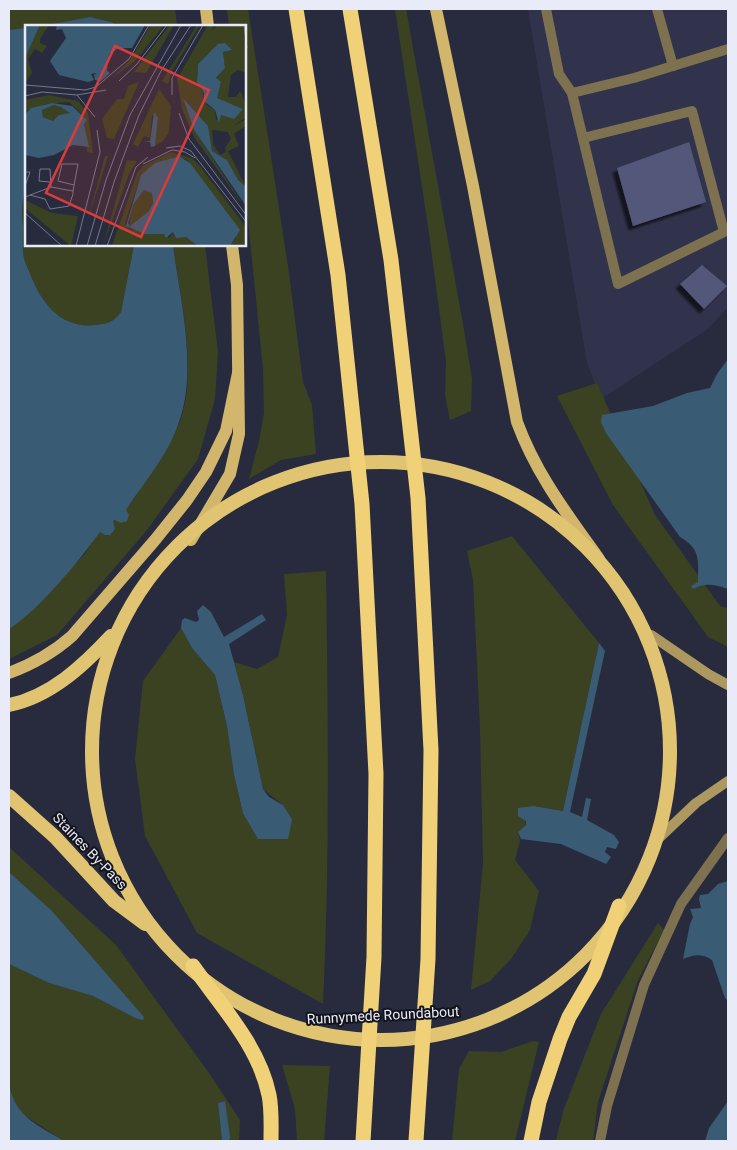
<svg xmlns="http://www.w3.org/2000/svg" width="737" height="1150" font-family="Roboto,sans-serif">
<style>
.built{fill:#30334b}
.green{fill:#3b4222}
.water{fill:#3a5b74}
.building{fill:#52587a;filter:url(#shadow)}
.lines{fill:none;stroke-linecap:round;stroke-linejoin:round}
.service{stroke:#7e714f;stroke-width:10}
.secondary{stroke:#ad9860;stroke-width:10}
.primary{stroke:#d1b66c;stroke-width:12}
.trunk{stroke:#e1c472;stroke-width:14}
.motorway{stroke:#f1d177;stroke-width:15}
.labels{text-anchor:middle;stroke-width:4;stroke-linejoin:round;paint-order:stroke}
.street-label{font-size:14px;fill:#e9ebf8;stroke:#13141c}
.inset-road{fill:none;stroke:#757888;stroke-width:1}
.view{fill:#d83c3d;fill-opacity:0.15;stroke:#d83c3d;stroke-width:2.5}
.inset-edge{fill:none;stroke:#e9ebf8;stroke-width:2.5}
</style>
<defs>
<filter id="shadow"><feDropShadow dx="-4.5" dy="4.5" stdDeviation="1" flood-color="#0009"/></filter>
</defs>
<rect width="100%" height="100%" fill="#282b3d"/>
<path class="built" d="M528,9h200v298l-20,22 -107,70 -14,-36z"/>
<g class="green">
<path d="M9,9h166l2,17h-59l-7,-4 -21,-5 -34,8 -30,1v2l-17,2z"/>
<path d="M227,9h21l40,257 15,116 9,23 4,49 -35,6 -32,19 10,-38 5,-28 -1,-44 -18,-179v-164h-16z"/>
<path d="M395,9h11l57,315 9,55 -1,32 -21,9 -5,-25 1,-33 -17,-129z"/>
<path d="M26,189v56h108l-13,67c-7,10 -14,12 -26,13 -33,4 -53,-21 -64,-49 -2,-6 -6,-12 -7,-18 -2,-9 -1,-21 -1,-31 -1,-13 -2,-25 3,-38z"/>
<path d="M173,245h32l13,107 -3,47 -17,60 -51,71 -90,105 -48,24v-30l75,-74 16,-24 15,-2 -3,-7c17,-13 27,-32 38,-48 11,-17 22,-32 29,-50 20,-51 1,-126 -6,-179z"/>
<path d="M597,383l58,132 65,91 8,2v39l-20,-10 -95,-132 -56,-109z"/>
<path d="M512,536l87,107 -36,168 -28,-5 -10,14 1,5 -8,7 2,9 -5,19 24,31 -9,39 -19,29 -21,22 -19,9 12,-127 -3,-135 -7,-148 -6,-29z"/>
<path d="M326,571c2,145 4,289 -3,433l-126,-71 -52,-97 -10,-77 8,-78 38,-53 11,20 23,27 12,51 7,49 9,38 49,6 -9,-14 -20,-16 -20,-94 -9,-33 23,7 21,-12 9,-42 -3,-41z"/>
<path d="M9,847l107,98 93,128 31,47 -1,21h-10l-5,-40 -6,2 4,38h-158l-42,-27 -11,-17 -2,-12v-121l40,19 44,13 42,22 9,-1 -92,-106 -43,-39z"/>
<path d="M658,923l6,7 -26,50 -40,122 -5,39h-37l7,-30 38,-97z"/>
<path d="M533,1041l6,1 -24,99h-63l7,-72 10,-18 32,1z"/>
<path d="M282,1065l48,1 -6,75h-27l-2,-32z"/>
</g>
<g class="water">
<path d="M90,17l21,5 7,4h-75z"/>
<path d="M26,28v161c-5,13 -4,25 -3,38 0,10 -1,22 1,31 1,6 5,12 7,18 11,28 31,53 64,49 12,-1 19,-3 26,-13l13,-67h39c7,55 25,124 6,177 -10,32 -35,60 -53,88l3,5 -2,6 -6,2 -6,-3 -2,1 2,8 -5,6h-5l-5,-3c-21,29 -61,78 -91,97v-599z"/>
<path d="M728,359v230c-13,-4 -22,-7 -35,0l-2,-3 7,-4c0,-22 3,-33 -18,-45l-74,-104 -5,-11 1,-7 51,-9 34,-13 23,-5 7,-14z"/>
<path d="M203,605l8,7 13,25 38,-23 4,6 -37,24 14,51 20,94 6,8 14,8 9,14 -4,20h-30l-15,-26 -9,-38 -7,-49 -12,-51 -23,-27 -11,-20 1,-8 3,-2 11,4 3,-2 -2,-9z"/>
<path d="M599,643l6,8 -35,161 12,5 4,-19 5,1 -4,21 27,15 5,7 -3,7 -9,-2 -2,5 6,5 -5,7 -45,-20 -40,-5 -3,-7 8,-7v-4l-8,-5v-8l16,-2 29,5z"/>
<path d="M9,872l43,39 92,106 -1,3 -8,-2 -42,-22 -44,-13 -40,-19z"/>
<path d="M728,881v120l-3,-3 -13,-38c-11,-7 -18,-5 -29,-1l7,-35 3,-7 -3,-8 11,-1 -2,-9 1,-4 8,-1 10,-10z"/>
<path d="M9,1085c7,33 29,40 55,56h-55z"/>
<path d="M225,1101l5,36 -1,4h-7l-4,-38z"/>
<path d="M728,1101v40h-23l4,-13z"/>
</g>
<g class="building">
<path d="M689,142l17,60 -73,24 -16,-58z"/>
<path d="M702,265l25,21 -23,23 -24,-25z"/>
</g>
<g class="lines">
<g class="service">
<path d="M546,9l13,65 13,19 62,-15 94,-29"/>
<path d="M657,9l16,57"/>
<path d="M572,93l46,191 106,-52 -32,-121 -109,27"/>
<path d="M600,1141l7,-35 37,-121 37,-81 47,-66"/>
</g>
<g class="secondary">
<path d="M651,635l57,39 20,11"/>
<path d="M659,838l37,-35 32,-22"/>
</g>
<g class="primary">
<path d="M206,9l2,17"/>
<path d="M436,9l37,177 44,236c19,52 50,92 82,137"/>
<path d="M191,540l39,-66 9,-40 -2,-149 -5,-40"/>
<path d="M9,673c24,-9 44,-20 63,-37l83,-96 32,-40 19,-28 20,-41 12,-58"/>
</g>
<g class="trunk">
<circle cx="381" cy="751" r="289"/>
<path d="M9,705c41,-8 74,-39 102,-69"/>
<path d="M9,796l46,41 59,64 31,23"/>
</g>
<g class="motorway">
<path d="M296,9l42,266 24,229 14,270 -2,183 -11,184"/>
<path d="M350,9l41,251 27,238 13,252 -3,209 -12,182"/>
<path d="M193,966c28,40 66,80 76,129 3,15 2,31 2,46"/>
<path d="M531,1141l8,-39 21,-63 9,-22 25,-43 25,-68"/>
</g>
</g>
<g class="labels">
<g class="street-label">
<text transform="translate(90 851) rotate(46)" y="5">Staines By-Pass</text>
<text transform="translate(383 1015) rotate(-3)" y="5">Runnymede Roundabout</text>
</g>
</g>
<g transform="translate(25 25)">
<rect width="221" height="221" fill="#282b3d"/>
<path d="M15,0h9l-9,14v4l7,3 -5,7 -7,-4 -7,10 4,14 -7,10v-25zM126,0h13l-29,36 -24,18 19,-19zM149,0l-28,48 -12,-1 35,-46zM172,0h3l-28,46 -4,13 -6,-3zM183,0h7l-4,6 6,-5 29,-1v48l-8,-3 -7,5 -3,22h8l4,-6 6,9 -5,-7 5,12v12l-14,10 14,-8v7l-12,8 5,12 -11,5 18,36 -8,-7 -11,-20 -15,-9 -4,-24 -24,-28 10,31 52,79 -52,-72 -12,-28 -5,-30zM207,25l-9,2 2,16 -9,11 5,4 -5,12 3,6 17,5 -2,13 -11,-5 -7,6 -1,-10 -8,-5 -10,-26 1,-15 11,-11zM187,105l16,2 3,7 -6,9 1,4 -6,3 -7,-11zM114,57l-25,57 -7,-1 -5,-19 15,-20h7l4,-13zM134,64l12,17 -2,26 -6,9 -8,5 3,-28 -6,-3 -2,23 -6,-2 -6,11 -5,-3zM24,70l29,6 10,12 5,40 -6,-1 -3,-36 -15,-14 -23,2 -21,7v-11zM29,80l7,2 10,5 -18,9 -10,-4 -1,-7zM146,127l21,6 7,7 47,62v19h-16l6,-8 -24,-43 -25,-35 -10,-4 -22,8 -14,11 -16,48 5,6 34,5 5,4 4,-6 1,4 12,1 12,9h-86l25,-73 6,-7zM80,131h3l-1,4 -21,65zM102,135l10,1 -8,13 -26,72zM119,165l8,3 1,10 -4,8 -19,15 -1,-9 4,-12zM0,175l27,13 26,3 -7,30 -46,-38z" fill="#3b4222" fill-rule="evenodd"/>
<path d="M0,0h15l-15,33zM32,0h88l-13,23h-13l-10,6 -2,17 3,2 -9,8 -6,-1 -1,-5 3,-2 -6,1 3,6 -6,2 -29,-7 -9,-14 16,-23 -4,-9 -6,1zM200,18l7,7 -9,2 2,16 -9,10 5,4 -4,16 26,11 -9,10 -13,-4 -2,8 -4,-13 -11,-9v-8l-7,-11 1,-18 20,-20zM158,73l25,28 4,25 15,9 11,20 8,7v19l-52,-76zM27,78l20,3 15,14 -3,4 5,23 -16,-2 -19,10 -15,3 -14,-3v-41l6,-6zM29,80l7,2 9,6 -11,2 -6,6 -10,-4 -1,-7zM129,87l4,6 -3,28 -4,1 -1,-5h-6l6,-1zM154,131l11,7 50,67 -10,16h-32l-12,-9 -10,1 -3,-6 -7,6 -2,-4h-19l-19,-8 15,-51 14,-12zM119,165l8,3 1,10 -4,8 -19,15 -2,-3 5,-18z" fill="#3a5b74" fill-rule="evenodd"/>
<path class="inset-road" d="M219,0l3,23M94,56l18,-17 30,-39M0,60l60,5 11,-3 33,-28 20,-34M52,70l18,22M147,70v-17l31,-53M0,71l17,-4 35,3 29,-5M154,88l10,26 58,77M141,123l14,-2 11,5 56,72M118,139l29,-14 13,2 10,6M0,147h5l-5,14M25,157l-11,-1 1,-12h10l1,18M48,166l5,-27h-16l-4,17 16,4M0,172l26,-10 22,4v3l-4,12 -19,3 -5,-10 -15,-4M0,188l37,33M51,221l24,-94 -3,-22M62,221l19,-66 24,-65 51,-90M70,221l19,-64 25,-67 22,-44 30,-46M82,221l29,-79 12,-10"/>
<path class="view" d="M90,21l94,44 -68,147 -95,-44z"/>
<rect width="221" height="221" class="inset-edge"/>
</g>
<rect width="737" height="1150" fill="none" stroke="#e9ebf8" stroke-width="20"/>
</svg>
